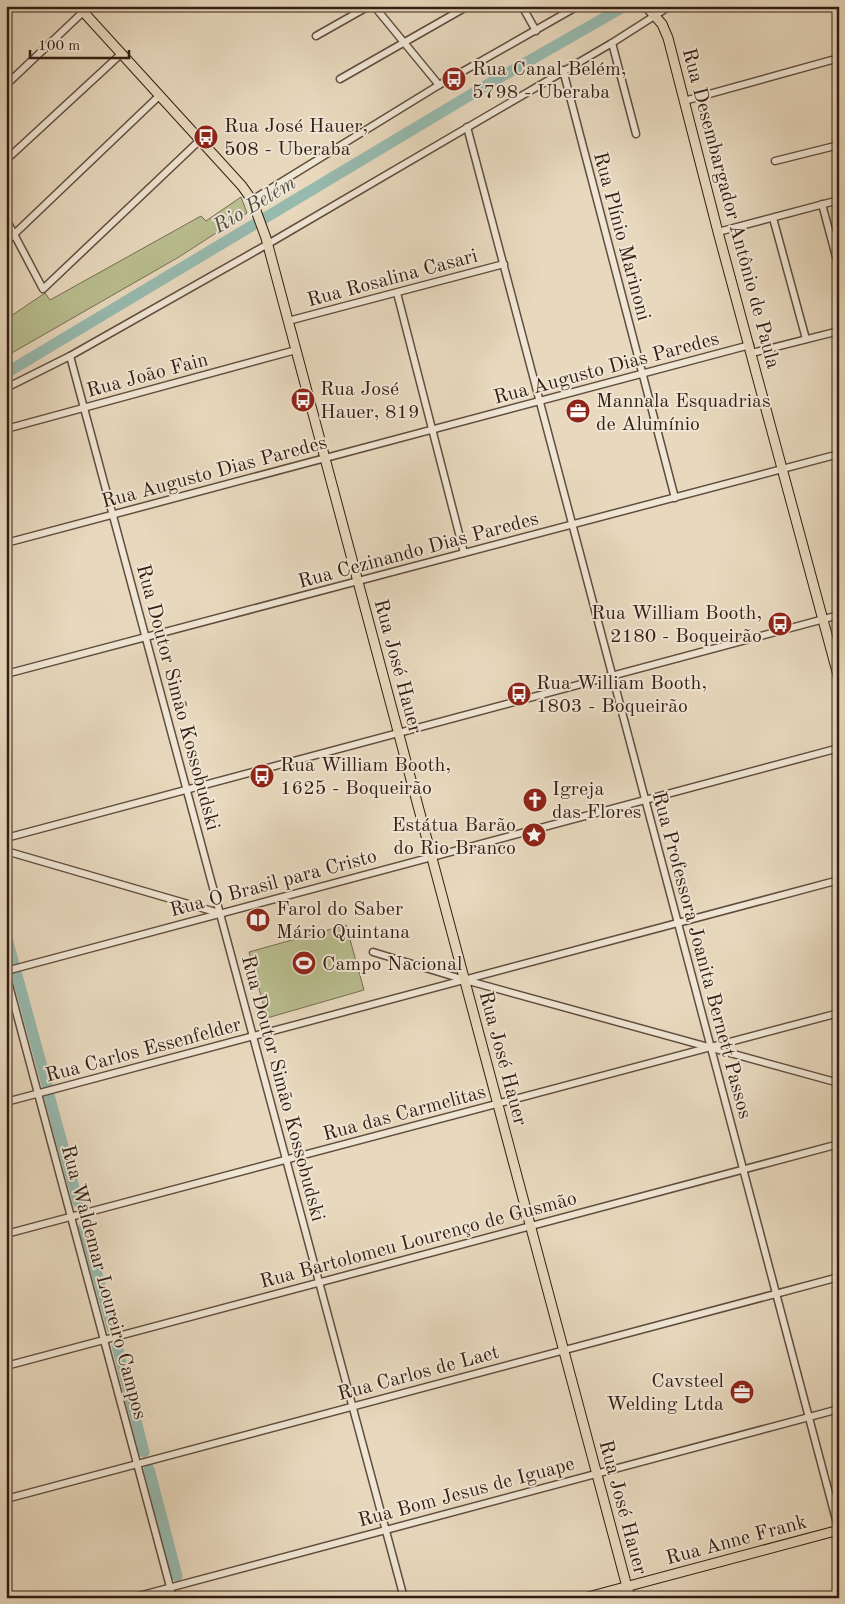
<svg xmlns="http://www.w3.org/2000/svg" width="845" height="1604" font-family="'Old Standard TT',serif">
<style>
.green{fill:#b9be90;stroke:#766e52}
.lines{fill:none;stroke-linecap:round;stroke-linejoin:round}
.stream{stroke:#6f7c71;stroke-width:2}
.river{stroke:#97baaf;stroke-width:11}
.minor-casing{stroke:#604d3e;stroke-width:9}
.major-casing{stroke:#331e13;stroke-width:11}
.minor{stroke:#f0e6d5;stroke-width:6}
.major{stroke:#e8d9be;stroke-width:9}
.labels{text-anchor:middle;stroke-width:4;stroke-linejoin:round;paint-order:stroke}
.poi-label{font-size:20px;fill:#331e13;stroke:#f0e6d5;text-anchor:start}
.street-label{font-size:20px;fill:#331e13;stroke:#f0e6d5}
.water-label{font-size:21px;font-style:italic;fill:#514d42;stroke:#f0e6d5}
</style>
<rect width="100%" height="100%" fill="#e8d9be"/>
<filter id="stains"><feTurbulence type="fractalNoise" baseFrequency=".004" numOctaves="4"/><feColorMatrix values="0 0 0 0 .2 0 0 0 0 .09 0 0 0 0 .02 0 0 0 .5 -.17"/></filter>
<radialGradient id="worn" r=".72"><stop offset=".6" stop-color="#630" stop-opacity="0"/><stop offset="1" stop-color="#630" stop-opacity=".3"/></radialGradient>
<g class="green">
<path d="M241,197l6,16 -68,44 -169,97 -4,-1 2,-35 37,-25 5,7 151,-84 5,5z"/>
<path d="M346,925l18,65 -97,28 -18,-66z"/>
</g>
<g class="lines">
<path class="stream" d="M6,367l7,2"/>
<g class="river">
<path d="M6,373l486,-291 133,-76"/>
<path d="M6,935l41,150"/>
<path d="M49,1095l29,107"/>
<path d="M84,1227l28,101"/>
<path d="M117,1346l27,106"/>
<path d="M149,1469l28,107"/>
</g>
<defs>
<g id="minor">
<path d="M374,6l65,79"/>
<path d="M522,6l14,25"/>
<path d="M316,36l53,-30"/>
<path d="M612,43l24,91"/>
<path d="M563,70l112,428"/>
<path d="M340,79l128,-73"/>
<path d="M6,85l77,-73"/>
<path d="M684,101l155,-43"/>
<path d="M467,127l372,1404"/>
<path d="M6,160l115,-106"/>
<path d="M775,161l64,-16"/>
<path d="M252,200l187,-115 139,-79"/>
<path d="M822,204l17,64"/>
<path d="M773,218l33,121"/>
<path d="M6,219l37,70 157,-149"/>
<path d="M718,232l121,-32"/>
<path d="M6,242l153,-146"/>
<path d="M397,293l67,260"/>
<path d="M288,321l216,-57"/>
<path d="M752,353l87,-22"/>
<path d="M70,356l334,1242"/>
<path d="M6,388l64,-32 198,-112 344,-201 58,-37"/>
<path d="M6,429l290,-79"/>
<path d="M6,543l744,-198"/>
<path d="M6,674l833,-220"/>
<path d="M6,838l833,-223"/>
<path d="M6,851l213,62"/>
<path d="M373,952l92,28 374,103"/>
<path d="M6,971l833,-223"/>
<path d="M6,974l167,624"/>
<path d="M6,1102l833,-222"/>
<path d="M6,1234l833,-221"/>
<path d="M6,1366l833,-222"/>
<path d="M6,1499l833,-222"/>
<path d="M131,1598l708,-189"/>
</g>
<g id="major">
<path d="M78,6l164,180 10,14 14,38 364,1360"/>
<path d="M646,6l16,18 6,14 50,194 121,447"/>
<path d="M584,1598l255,-68"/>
</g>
</defs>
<use href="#minor" class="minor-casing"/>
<use href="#major" class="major-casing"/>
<use href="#minor" class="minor"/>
<use href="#major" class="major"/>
</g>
<defs>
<symbol id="bus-disc" viewBox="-11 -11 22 22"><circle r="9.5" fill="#8f2418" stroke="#f0e6d5"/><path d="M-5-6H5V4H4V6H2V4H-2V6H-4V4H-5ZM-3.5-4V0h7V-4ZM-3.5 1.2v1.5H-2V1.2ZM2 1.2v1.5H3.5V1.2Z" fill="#fff"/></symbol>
<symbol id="office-disc" viewBox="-11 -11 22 22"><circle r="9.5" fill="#8f2418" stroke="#f0e6d5"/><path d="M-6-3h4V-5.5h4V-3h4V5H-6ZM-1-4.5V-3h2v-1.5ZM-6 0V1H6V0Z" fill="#fff"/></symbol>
<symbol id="church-disc" viewBox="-11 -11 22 22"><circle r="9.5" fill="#8f2418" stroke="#f0e6d5"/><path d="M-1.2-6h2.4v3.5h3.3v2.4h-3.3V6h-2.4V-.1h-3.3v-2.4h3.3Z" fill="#fff"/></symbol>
<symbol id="sight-disc" viewBox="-11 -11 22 22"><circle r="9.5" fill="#8f2418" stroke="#f0e6d5"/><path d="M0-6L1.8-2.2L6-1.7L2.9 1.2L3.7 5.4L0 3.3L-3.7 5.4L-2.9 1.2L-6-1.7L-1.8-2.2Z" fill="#fff"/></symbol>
<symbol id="library-disc" viewBox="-11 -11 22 22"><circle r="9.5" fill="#8f2418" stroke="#f0e6d5"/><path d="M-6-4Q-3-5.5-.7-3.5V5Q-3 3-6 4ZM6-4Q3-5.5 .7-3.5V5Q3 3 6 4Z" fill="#fff"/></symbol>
<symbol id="stadium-disc" viewBox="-11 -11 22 22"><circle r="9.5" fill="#8f2418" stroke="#f0e6d5"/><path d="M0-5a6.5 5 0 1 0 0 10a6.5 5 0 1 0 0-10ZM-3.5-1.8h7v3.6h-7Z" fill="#fff"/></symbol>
</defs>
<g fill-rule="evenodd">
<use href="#bus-disc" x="440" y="65" width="28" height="28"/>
<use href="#bus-disc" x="192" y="123" width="28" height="28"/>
<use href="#bus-disc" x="289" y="386" width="28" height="28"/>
<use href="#office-disc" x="564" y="397" width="28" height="28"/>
<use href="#bus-disc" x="766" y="610" width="28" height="28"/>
<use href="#bus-disc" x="505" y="680" width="28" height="28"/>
<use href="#bus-disc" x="248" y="762" width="28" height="28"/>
<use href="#church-disc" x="521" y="786" width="28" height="28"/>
<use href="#sight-disc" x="520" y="821" width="28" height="28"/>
<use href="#library-disc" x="244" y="906" width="28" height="28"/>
<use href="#stadium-disc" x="290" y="949" width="28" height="28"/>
<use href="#office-disc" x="728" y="1378" width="28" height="28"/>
</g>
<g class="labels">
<g class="poi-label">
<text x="472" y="75">Rua Canal Belém,<tspan x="472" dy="23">5798 - Uberaba</tspan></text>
<text x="224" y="132">Rua José Hauer,<tspan x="224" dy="23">508 - Uberaba</tspan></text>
<text x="320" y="395">Rua José<tspan x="320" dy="23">Hauer, 819</tspan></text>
<text x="596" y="407">Mannala Esquadrias<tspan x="596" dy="23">de Alumínio</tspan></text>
<text x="762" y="619" text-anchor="end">Rua William Booth,<tspan x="762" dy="23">2180 - Boqueirão</tspan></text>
<text x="536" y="689">Rua William Booth,<tspan x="536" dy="23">1803 - Boqueirão</tspan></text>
<text x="280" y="771">Rua William Booth,<tspan x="280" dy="23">1625 - Boqueirão</tspan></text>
<text x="552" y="795">Igreja<tspan x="552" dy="23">das Flores</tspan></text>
<text x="516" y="831" text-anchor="end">Estátua Barão<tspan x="516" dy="23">do Rio Branco</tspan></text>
<text x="276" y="915">Farol do Saber<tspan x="276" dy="23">Mário Quintana</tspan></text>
<text x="322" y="970">Campo Nacional</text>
<text x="724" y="1387" text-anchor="end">Cavsteel<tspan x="724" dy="23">Welding Ltda</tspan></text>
</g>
<g class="street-label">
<text transform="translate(732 208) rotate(75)" y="7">Rua Desembargador Antônio de Paula</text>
<text transform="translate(623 236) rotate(75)" y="7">Rua Plínio Marinoni</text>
<text transform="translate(392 277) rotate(-15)" y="7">Rua Rosalina Casari</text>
<text transform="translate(606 367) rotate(-15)" y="7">Rua Augusto Dias Paredes</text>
<text transform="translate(147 374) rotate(-15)" y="7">Rua João Fain</text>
<text transform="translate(214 471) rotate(-15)" y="7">Rua Augusto Dias Paredes</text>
<text transform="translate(418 549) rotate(-15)" y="7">Rua Cezinando Dias Paredes</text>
<text transform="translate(399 666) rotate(75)" y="7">Rua José Hauer</text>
<text transform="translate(179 697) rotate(75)" y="7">Rua Doutor Simão Kossobudski</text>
<text transform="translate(273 882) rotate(-15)" y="7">Rua O Brasil para Cristo</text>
<text transform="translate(703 955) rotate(75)" y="7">Rua Professora Joanita Bernett Passos</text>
<text transform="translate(143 1049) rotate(-15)" y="7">Rua Carlos Essenfelder</text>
<text transform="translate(504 1058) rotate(75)" y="7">Rua José Hauer</text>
<text transform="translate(284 1088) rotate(75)" y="7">Rua Doutor Simão Kossobudski</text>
<text transform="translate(404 1112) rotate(-15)" y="7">Rua das Carmelitas</text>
<text transform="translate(418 1239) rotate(-15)" y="7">Rua Bartolomeu Lourenço de Gusmão</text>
<text transform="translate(105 1282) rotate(75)" y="7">Rua Waldemar Loureiro Campos</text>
<text transform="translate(418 1372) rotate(-15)" y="7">Rua Carlos de Laet</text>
<text transform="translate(466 1491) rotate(-15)" y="7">Rua Bom Jesus de Iguape</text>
<text transform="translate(624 1507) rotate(75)" y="7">Rua José Hauer</text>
<text transform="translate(736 1539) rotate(-15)" y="7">Rua Anne Frank</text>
</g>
<g class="water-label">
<text transform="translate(254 204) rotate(-31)" y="7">Rio Belém</text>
</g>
</g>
<rect width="845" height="1604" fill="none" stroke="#e8d9be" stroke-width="25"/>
<rect x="8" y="8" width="830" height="1589" fill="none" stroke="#331e13" stroke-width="2.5"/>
<rect x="12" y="12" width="820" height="1579" fill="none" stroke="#331e13"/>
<path d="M30 50v8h99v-8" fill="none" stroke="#331e13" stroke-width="2.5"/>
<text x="38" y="50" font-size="15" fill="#331e13" stroke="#f0e6d5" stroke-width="4" paint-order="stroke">100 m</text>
<rect width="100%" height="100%" filter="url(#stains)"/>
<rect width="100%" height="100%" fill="url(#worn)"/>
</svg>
